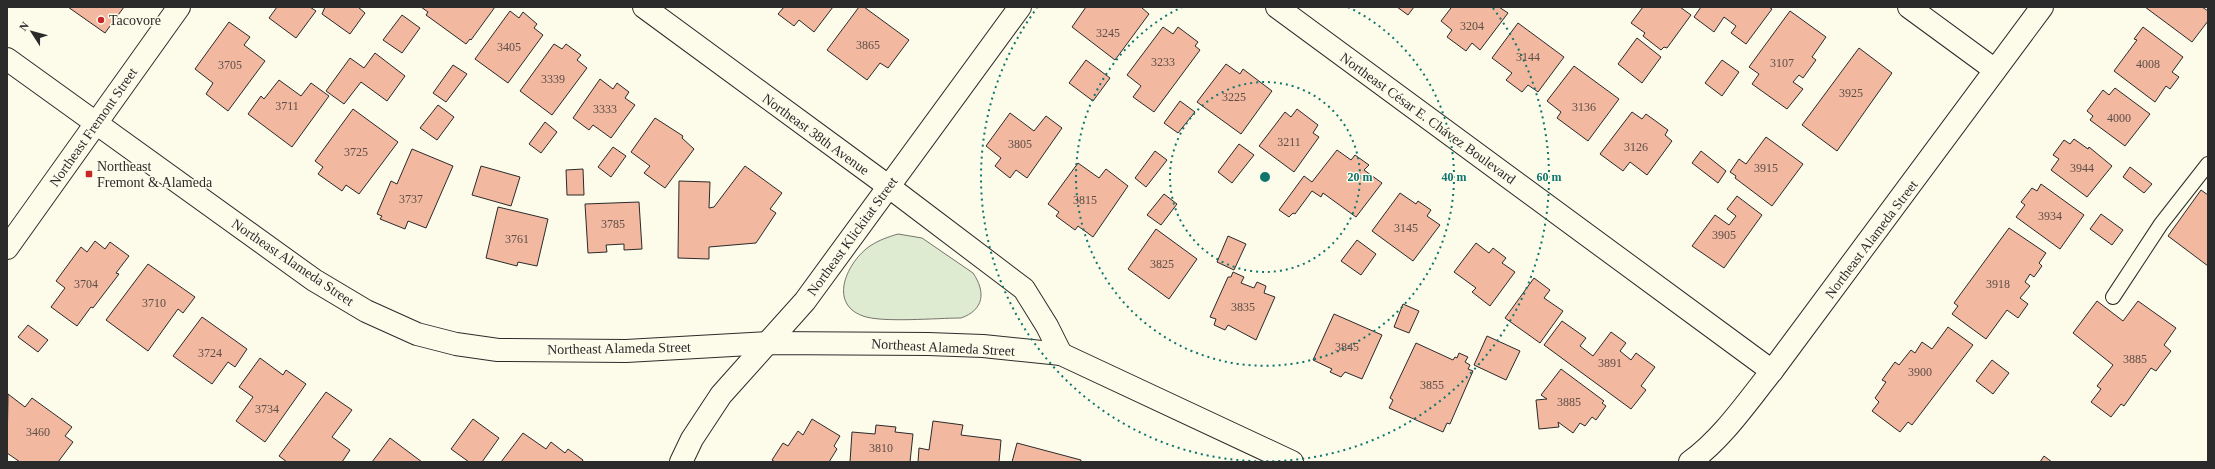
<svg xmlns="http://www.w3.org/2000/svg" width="2215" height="469" font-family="Georgia,serif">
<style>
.green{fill:#deebd1;stroke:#74746e}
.building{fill:#f2b8a0;stroke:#2b2b2b}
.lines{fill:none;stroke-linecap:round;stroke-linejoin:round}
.lane-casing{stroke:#2b2b2b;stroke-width:16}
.street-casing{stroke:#2b2b2b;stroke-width:24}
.secondary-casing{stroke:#2b2b2b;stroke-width:24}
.lane{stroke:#fdfbea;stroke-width:14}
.street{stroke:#fdfbea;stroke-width:22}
.secondary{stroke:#fdfbea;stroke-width:22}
.ring{fill:none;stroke:#0f766e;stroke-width:2;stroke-dasharray:2 4}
.poi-dot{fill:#c62828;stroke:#fdfbea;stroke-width:1.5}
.labels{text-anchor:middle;stroke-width:3;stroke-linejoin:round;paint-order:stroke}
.number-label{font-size:12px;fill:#5d4e48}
.poi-label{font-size:14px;fill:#2b2b2b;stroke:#fdfbea;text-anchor:start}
.street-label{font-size:14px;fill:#2b2b2b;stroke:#fdfbea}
.centre{fill:#0f766e;stroke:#fdfbea;stroke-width:2}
.ring-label{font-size:12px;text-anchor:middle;font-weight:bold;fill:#0f766e;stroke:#fdfbea;stroke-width:3;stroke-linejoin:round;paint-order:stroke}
</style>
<rect width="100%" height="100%" fill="#fdfbea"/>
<path class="green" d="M898,234l24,4 51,35c13,19 11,37 -12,45 -24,0 -79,5 -98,-2 -36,-13 -15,-55 7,-70 9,-6 18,-9 28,-12z"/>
<g class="building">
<path d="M68,7h56l-19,26z"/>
<path d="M277,7h33l6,4 -20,27 -27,-20z"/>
<path d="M325,7h33l7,6 -15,21 -28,-20z"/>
<path d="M421,7h74l-24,33 -1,-1 -4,5 -40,-29 2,-3z"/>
<path d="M784,7h49l-19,25 -15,-12 -5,6 -16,-12z"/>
<path d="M859,7h5l45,33 -21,28 -8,-5 -13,17 -40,-30z"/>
<path d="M1086,7h55l8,7 -34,46 -43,-33z"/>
<path d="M1397,7h17l-6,8z"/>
<path d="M1449,7h50l9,6 -28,37 -8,-7 -6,8 -19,-14 5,-7 -11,-9 10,-13z"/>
<path d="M1643,7h37l11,8 -24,33 -3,-1 -3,3 -18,-14 2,-3 -14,-10z"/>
<path d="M1701,7h68l3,2 -26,35 -15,-11 5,-7 -12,-9 -10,15 -20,-15z"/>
<path d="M2145,7h57l6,4v10l-16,21z"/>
<path d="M510,11l9,7 4,-6 14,12 -3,4 9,7 -35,48 -33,-24z"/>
<path d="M1790,11l36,26 -14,20 4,3 -13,18 -4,-3 -6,7 10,7 -16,20 -35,-25 7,-10 -10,-7z"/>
<path d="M402,15l18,13 -18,25 -19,-13z"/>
<path d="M229,22l21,15 -6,8 21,16 -37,50 -22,-17 7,-11 -18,-14z"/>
<path d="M1518,23l46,34 -26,35 -10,-7 -6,7 -16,-12 6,-7 -20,-15z"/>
<path d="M1163,27l10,7 5,-7 20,15 -3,4 5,4 -46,62 -21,-15 8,-11 -14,-11z"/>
<path d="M2143,27l40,30 -11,15 7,5 -9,12 -4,-3 -11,16 -41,-31 23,-31 -3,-1z"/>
<path d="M1637,38l24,19 -19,26 -24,-19z"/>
<path d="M554,44l8,5 4,-5 15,11 -4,5 10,8 -35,47 -32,-24z"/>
<path d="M1859,48l33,25 -55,78 -35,-26z"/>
<path d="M375,53l30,23 -18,25 -26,-19 -17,22 -18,-13 24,-33 14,10z"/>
<path d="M1086,60l24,18 -17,23 -24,-18z"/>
<path d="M1722,60l17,12 -17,24 -17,-13z"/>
<path d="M1226,64l14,10 3,-5 29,22 -31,43 -44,-32z"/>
<path d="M453,65l14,9 -21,28 -13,-9z"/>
<path d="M1574,66l45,33 -31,42 -31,-23 4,-6 -14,-11z"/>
<path d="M600,79l13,10 4,-6 12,9 -4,6 10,7 -24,33 -18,-13 -4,5 -16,-12z"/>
<path d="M279,80l22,16 10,-13 18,13 -37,51 -44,-33 13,-18 3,3z"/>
<path d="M2115,88l35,26 -25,32 -35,-26 3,-4 -6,-5 16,-21 6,5z"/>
<path d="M1180,101l15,11 -17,21 -14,-10z"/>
<path d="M438,105l16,12 -17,23 -17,-12z"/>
<path d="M353,109l45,33 -39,52 -13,-9 -4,6 -24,-17 5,-7 -8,-6z"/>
<path d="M1297,109l21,16 -5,8 6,4 -25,35 -35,-26 26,-34 6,5z"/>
<path d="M1632,112l10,7 4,-5 22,16 -3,5 7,6 -25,34 -17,-13 -7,9 -23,-17z"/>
<path d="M1010,113l24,18 12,-15 16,12 -35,50 -11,-8 -6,8 -15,-12 6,-8 -15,-12z"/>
<path d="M655,118l28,18 -1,2 12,11 -29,39 -21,-15 6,-7 -19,-14z"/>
<path d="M545,122l12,10 -16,21 -12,-9z"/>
<path d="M1766,137l37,27 -31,42 -37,-28 1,-2 -6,-4 9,-13 7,5z"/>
<path d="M2074,139l14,10 1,-2 23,19 -25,31 -36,-27 8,-11 -6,-4 11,-15 6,4z"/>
<path d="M1239,144l15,11 -22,28 -14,-11z"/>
<path d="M613,147l13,9 -15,21 -13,-10z"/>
<path d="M412,149l41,17 -27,62 -18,-7 -3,8 -25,-10 2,-3 -5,-2 14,-33 6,3z"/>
<path d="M1337,150l14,10 4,-5 14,10 -5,5 18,13 -26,34 -33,-24 -2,4 -9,-6 -17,23 -2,-1 -4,4 -10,-7 25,-34 8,6z"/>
<path d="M1155,151l12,9 -21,27 -11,-9z"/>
<path d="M1701,151l25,20 -8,12 -26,-20z"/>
<path d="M1078,163l21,15 7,-9 22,17 -35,51 -15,-11 -3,4 -19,-14 3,-4 -11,-8z"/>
<path d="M481,166l39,11 -9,29 -39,-11z"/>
<path d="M745,166l37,27 -12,16 6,4 -20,30 -47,4v12l-31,-1 1,-77 31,1 -1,26 5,-1z"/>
<path d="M2130,167l22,17 -8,9 -21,-16z"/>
<path d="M583,169l1,26h-17l-1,-25z"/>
<path d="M2041,184l43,31 -24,34 -44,-32 9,-12 -4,-3 11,-14 5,3z"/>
<path d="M2201,190l7,5v71l-40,-30z"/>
<path d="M1400,193l16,11 2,-3 13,9 -4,6 13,9 -27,36 -41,-30z"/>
<path d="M1164,194l13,10 -16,21 -14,-10z"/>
<path d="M1737,196l25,19 -38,53 -32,-22 23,-31 14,10 7,-9 -9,-7z"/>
<path d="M639,202l3,47 -18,1v-6l-18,1 1,7 -19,1 -3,-49z"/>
<path d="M498,207l50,12 -11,47 -19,-4 -1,4 -31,-8z"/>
<path d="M2101,214l22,16 -11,15 -22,-16z"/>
<path d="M2009,228l37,25 -7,10 3,3 -8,11 -4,-3 -5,8 5,4 -10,12 8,6 -10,14 -11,-8 -21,29 -34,-25 6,-8 -4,-3z"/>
<path d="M1156,229l41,30 -28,40 -41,-30z"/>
<path d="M1228,236l18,8 -12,26 -17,-8z"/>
<path d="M1357,240l19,14 -15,21 -20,-14z"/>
<path d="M95,241l10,8 5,-7 19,14 -13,17 3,1 -26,34 -2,-1 -14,19 -26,-19 14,-19 -9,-7 25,-34 6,5z"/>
<path d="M1476,243l13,10 4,-5 13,10 -4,5 13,9 -25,34 -18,-14 4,-4 -22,-16z"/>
<path d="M148,264l47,33 -12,16 -5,-4 -30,42 -42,-31z"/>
<path d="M1233,272l11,5 -3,6 13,5 3,-6 9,4 -2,7 11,4 -19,43 -28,-15 -3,5 -11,-5 2,-6 -6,-2 18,-40h3z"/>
<path d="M1534,278l16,12 -6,8 19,13 -23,32 -35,-25z"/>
<path d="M2097,301l26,20 15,-20 38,27 -12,17 7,6 -15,20 -5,-3 -27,38 -3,-2 -10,13 -20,-15 10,-13 -4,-3 16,-21 -40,-32z"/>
<path d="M1403,304l16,7 -10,22 -15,-6z"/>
<path d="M1334,314l48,21 -20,44 -17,-7 -4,5 -11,-5 2,-3 -19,-9z"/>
<path d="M202,317l45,32 -12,18 -7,-5 -16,22 -39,-28z"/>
<path d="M1562,321l24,17 -6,8 13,10 18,-24 15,11 -6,8 11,9 5,-7 19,14 -14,19 5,4 -15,19 -87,-64z"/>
<path d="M28,325l20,15 -10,12 -20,-15z"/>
<path d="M1948,327l25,18 -61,80 -4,-3 -8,10 -28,-21 7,-9 -4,-4 11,-16 -4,-2 13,-18 4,3 12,-15 4,3 7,-11 10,7z"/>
<path d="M1487,336l33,15 -14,29 -32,-15z"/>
<path d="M1416,343l37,17 2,-3 2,1 2,-5 9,4 -3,5 5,3 -2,4 5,2 -23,53 -3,-1 -4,9 -54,-24 4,-8 -3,-2z"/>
<path d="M260,358l23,17 3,-5 20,14 -41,58 -29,-21 17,-24 -14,-10z"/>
<path d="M1992,360l17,13 -16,21 -17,-13z"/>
<path d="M1561,369l43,32 -2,2 4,3 -10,14 -4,-3 -7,9 -5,-3 -7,10 -15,-11 1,5 -20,2 -3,-29 11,-1 -6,-4z"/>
<path d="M326,392l26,18 -20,27 18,13 -8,12h-55l-8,-6z"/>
<path d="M8,394l17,13 7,-9 40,29 -7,9 8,6 -15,20h-38l-13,-9z"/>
<path d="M473,419l26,19 -17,24h-13l-18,-13z"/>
<path d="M812,419l28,17 -6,10 3,3 -8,13h-54l-3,-2 11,-17 5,3 10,-15 5,4z"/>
<path d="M933,421l30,4 -2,10 40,5 -2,22h-81l1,-14 10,2z"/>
<path d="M876,425l20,2 -1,5 18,2 -3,28h-60l2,-30 23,2z"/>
<path d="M523,433l23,16 5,-7 14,11 3,-4 15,11 -1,2h-81z"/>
<path d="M390,438l32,24h-50z"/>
<path d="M1017,443l64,17v2h-69z"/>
<path d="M2044,456l8,6h-12z"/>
</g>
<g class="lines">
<defs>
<path id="lane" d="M2113,297l48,-73 47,-60"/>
<g id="street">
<path d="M644,7l244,179 136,103 23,37 14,28"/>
<path d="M1277,7l495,364"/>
<path d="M1909,7l86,63"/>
<path d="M7,59l307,221 52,31 51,23 39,10 42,6 128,1 142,-8 160,1 55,2 78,8 231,108"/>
<path d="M681,462l11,-23 29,-44 84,-94 215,-294"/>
<path d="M1690,462c33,-24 57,-60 82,-91l270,-364"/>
</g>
<path id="secondary" d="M7,248l172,-241"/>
</defs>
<use href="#lane" class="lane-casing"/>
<use href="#street" class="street-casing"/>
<use href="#secondary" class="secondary-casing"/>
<use href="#lane" class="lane"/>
<use href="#street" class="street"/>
<use href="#secondary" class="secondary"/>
</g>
<g class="ring">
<circle cx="1265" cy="177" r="95"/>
<path d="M1348 7A189 189 0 1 1 1182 7"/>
<path d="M1493 8A284 284 0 1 1 1037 8"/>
</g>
<g class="poi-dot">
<circle cx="101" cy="20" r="4"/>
<rect x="85" y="170" width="8" height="8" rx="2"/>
</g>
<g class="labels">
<g class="number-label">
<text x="1472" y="30">3204</text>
<text x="1108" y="37">3245</text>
<text x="868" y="49">3865</text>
<text x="509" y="51">3405</text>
<text x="1528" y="61">3144</text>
<text x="1163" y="66">3233</text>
<text x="1782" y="67">3107</text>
<text x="2148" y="68">4008</text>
<text x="230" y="69">3705</text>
<text x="553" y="83">3339</text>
<text x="1851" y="97">3925</text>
<text x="1234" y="101">3225</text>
<text x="287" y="110">3711</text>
<text x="1584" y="111">3136</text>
<text x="605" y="113">3333</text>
<text x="2119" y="122">4000</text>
<text x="1289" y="146">3211</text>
<text x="1020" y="148">3805</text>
<text x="1636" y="151">3126</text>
<text x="356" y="156">3725</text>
<text x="1766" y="172">3915</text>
<text x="2082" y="172">3944</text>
<text x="411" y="203">3737</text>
<text x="1085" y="204">3815</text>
<text x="2050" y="220">3934</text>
<text x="613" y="228">3785</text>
<text x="1406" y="232">3145</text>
<text x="1724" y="239">3905</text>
<text x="517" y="243">3761</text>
<text x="1162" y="268">3825</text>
<text x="86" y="288">3704</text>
<text x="1998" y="288">3918</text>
<text x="154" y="307">3710</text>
<text x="1243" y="311">3835</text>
<text x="1347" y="351">3845</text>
<text x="210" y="357">3724</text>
<text x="2135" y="363">3885</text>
<text x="1610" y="367">3891</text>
<text x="1920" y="376">3900</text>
<text x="1432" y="389">3855</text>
<text x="1569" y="406">3885</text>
<text x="267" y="413">3734</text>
<text x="38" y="436">3460</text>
<text x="881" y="452">3810</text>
</g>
<g class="poi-label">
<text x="109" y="25">Tacovore</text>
<text x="97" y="171">Northeast<tspan x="97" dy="16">Fremont &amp; Alameda</tspan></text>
</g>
<g class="street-label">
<text transform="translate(1428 118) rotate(36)" y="5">Northeast César E. Chávez Boulevard</text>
<text transform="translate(93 127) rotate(-55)" y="5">Northeast Fremont Street</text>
<text transform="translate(816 134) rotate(36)" y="5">Northeast 38th Avenue</text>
<text transform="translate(852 236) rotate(-54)" y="5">Northeast Klickitat Street</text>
<text transform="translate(1871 239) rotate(-53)" y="5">Northeast Alameda Street</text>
<text transform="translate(293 262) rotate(34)" y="5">Northeast Alameda Street</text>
<text transform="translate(943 347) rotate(3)" y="5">Northeast Alameda Street</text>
<text transform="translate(619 348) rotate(-1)" y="5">Northeast Alameda Street</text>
</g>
</g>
<circle cx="1265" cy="177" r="6" class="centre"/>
<g class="ring-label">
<text x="1360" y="181">20 m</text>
<text x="1454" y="181">40 m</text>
<text x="1549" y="181">60 m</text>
</g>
<rect width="2215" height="469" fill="none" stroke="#2b2b2b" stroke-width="16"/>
<g transform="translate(32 32) rotate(306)" stroke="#fdfbea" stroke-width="3" paint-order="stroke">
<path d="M0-3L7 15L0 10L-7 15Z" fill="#2b2b2b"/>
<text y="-6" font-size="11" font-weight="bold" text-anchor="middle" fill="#2b2b2b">N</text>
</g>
</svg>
